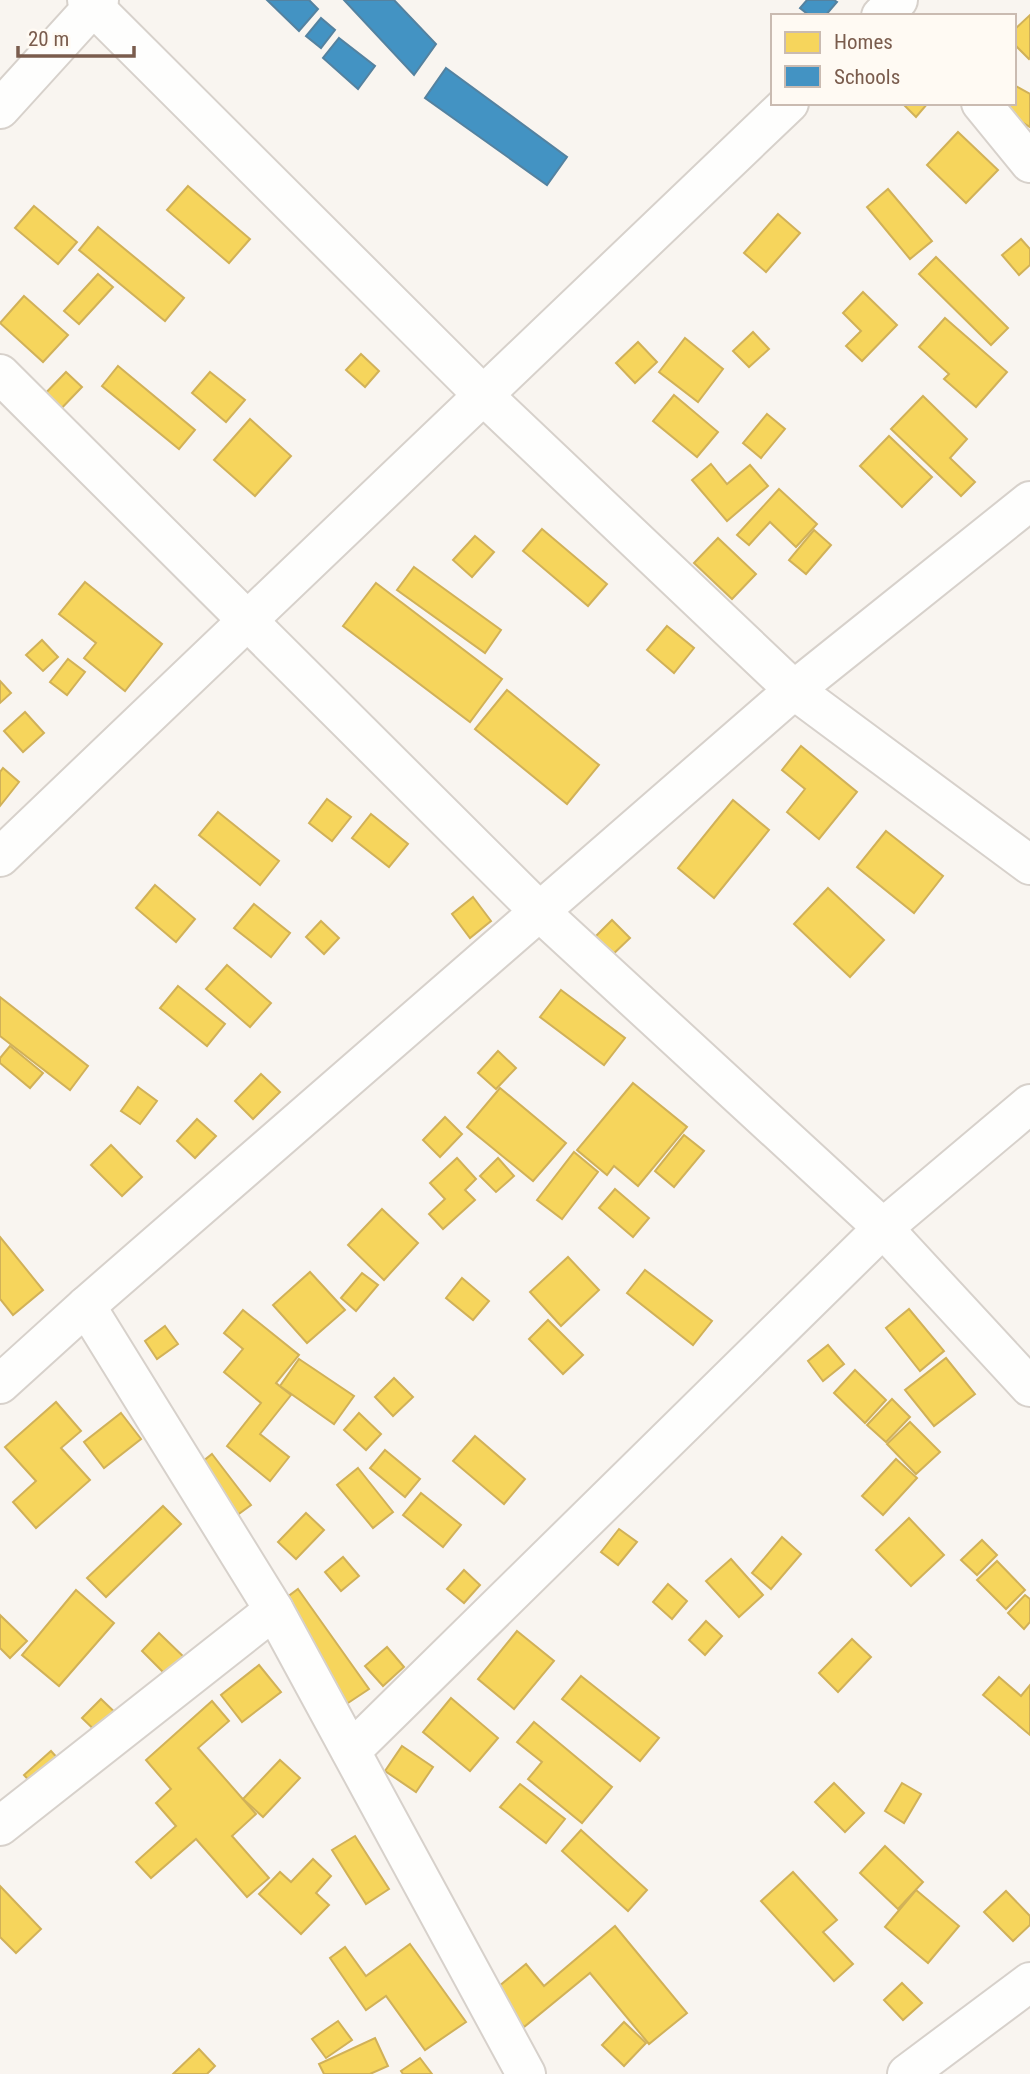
<svg xmlns="http://www.w3.org/2000/svg" width="1030" height="2074" font-family="'Roboto Condensed',sans-serif">
<style>
.homes{fill:#f6d55c;stroke:#d1b158;stroke-width:2}
.schools{fill:#4393c3;stroke:#5482a0;stroke-width:2}
.lines{fill:none;stroke-linecap:round;stroke-linejoin:round}
.minor-casing{stroke:#d7d1cb;stroke-width:42}
.minor{stroke:#fefefd;stroke-width:38}
</style>
<rect width="100%" height="100%" fill="#f9f5f0"/>
<g class="homes">
<path d="M1030,15v43l-1,1 -15,-15v-14z"/>
<path d="M1014,85l16,9v33l-33,-19 3,-5h14z"/>
<path d="M902,103h26l-12,14z"/>
<path d="M958,132l40,38 -32,33 -39,-38z"/>
<path d="M188,186l62,53 -21,24 -62,-53z"/>
<path d="M888,189l44,52 -22,18 -43,-52z"/>
<path d="M34,206l43,36 -19,22 -43,-36z"/>
<path d="M778,214l22,19 -34,39 -22,-19z"/>
<path d="M98,227l86,71 -19,23 -86,-71z"/>
<path d="M1021,239l9,10v16l-11,10 -17,-20z"/>
<path d="M936,257l72,71 -17,17 -72,-71z"/>
<path d="M98,274l15,13 -34,37 -15,-13z"/>
<path d="M863,292l34,33 -35,36 -16,-15 15,-15 -18,-18z"/>
<path d="M24,296l44,39 -25,27 -43,-39z"/>
<path d="M945,318l62,54 -31,35 -32,-28 5,-5 -30,-27z"/>
<path d="M753,332l16,17 -20,18 -16,-16z"/>
<path d="M685,338l38,31 -25,33 -39,-30z"/>
<path d="M638,342l19,20 -22,21 -19,-20z"/>
<path d="M361,354l18,17 -14,16 -19,-17z"/>
<path d="M118,366l77,64 -16,19 -77,-63z"/>
<path d="M66,372l16,15 -28,29 -16,-15z"/>
<path d="M210,372l35,28 -19,22 -34,-29z"/>
<path d="M674,395l44,37 -21,25 -44,-36z"/>
<path d="M923,396l44,43 -17,19 25,24 -14,14 -70,-67z"/>
<path d="M767,414l18,15 -24,29 -18,-15z"/>
<path d="M250,419l41,37 -36,40 -41,-36z"/>
<path d="M889,436l43,41 -30,30 -42,-41z"/>
<path d="M711,464l16,20 23,-19 18,21 -41,35 -35,-41z"/>
<path d="M779,489l38,35 -21,23 -26,-25 -21,23 -12,-10z"/>
<path d="M542,529l65,55 -19,22 -65,-55z"/>
<path d="M814,530l17,15 -25,29 -17,-14z"/>
<path d="M475,536l19,16 -22,25 -19,-17z"/>
<path d="M718,538l38,36 -24,25 -38,-36z"/>
<path d="M414,567l87,63 -16,23 -88,-63z"/>
<path d="M85,582l77,62 -37,47 -41,-33 12,-15 -37,-29z"/>
<path d="M376,583l126,96 -32,43 -127,-96z"/>
<path d="M667,626l27,22 -20,25 -27,-23z"/>
<path d="M42,640l16,17 -15,14 -17,-16z"/>
<path d="M68,659l17,13 -18,23 -17,-13z"/>
<path d="M0,681l11,12 -11,10z"/>
<path d="M507,690l92,75 -32,39 -92,-75z"/>
<path d="M25,712l19,21 -21,19 -19,-21z"/>
<path d="M801,746l56,46 -38,47 -32,-27 18,-23 -23,-19z"/>
<path d="M3,768l16,14 -19,24v-34z"/>
<path d="M327,799l24,18 -19,24 -23,-18z"/>
<path d="M733,800l36,30 -55,68 -36,-30z"/>
<path d="M218,812l61,49 -19,24 -61,-50z"/>
<path d="M371,814l37,30 -19,23 -37,-29z"/>
<path d="M886,831l57,45 -29,37 -57,-46z"/>
<path d="M155,885l40,34 -19,23 -40,-34z"/>
<path d="M828,888l56,52 -34,37 -56,-53z"/>
<path d="M473,897l18,24 -21,17 -18,-24z"/>
<path d="M254,904l36,29 -19,24 -37,-29z"/>
<path d="M612,920l18,18 -21,20 -18,-17z"/>
<path d="M321,921l18,17 -15,16 -18,-17z"/>
<path d="M227,965l44,38 -21,24 -44,-38z"/>
<path d="M178,986l47,38 -18,22 -47,-38z"/>
<path d="M561,990l64,48 -21,27 -64,-48z"/>
<path d="M0,997l88,69 -18,24 -70,-54z"/>
<path d="M10,1046l33,27 -13,15 -30,-25v-5z"/>
<path d="M498,1051l18,17 -20,21 -18,-16z"/>
<path d="M261,1074l19,18 -27,27 -18,-18z"/>
<path d="M633,1083l54,44 -49,59 -24,-20 -7,9 -30,-25z"/>
<path d="M138,1087l19,14 -17,23 -19,-13z"/>
<path d="M500,1088l66,55 -33,38 -66,-54z"/>
<path d="M445,1117l17,17 -22,23 -17,-17z"/>
<path d="M197,1119l19,17 -21,22 -18,-17z"/>
<path d="M684,1135l20,16 -30,36 -19,-16z"/>
<path d="M111,1145l31,32 -20,19 -31,-31z"/>
<path d="M574,1152l24,20 -36,47 -25,-19z"/>
<path d="M457,1158l19,21 -11,11 10,10 -32,29 -14,-15 16,-15 -15,-16z"/>
<path d="M498,1158l16,18 -18,16 -16,-16z"/>
<path d="M615,1189l34,29 -16,19 -34,-29z"/>
<path d="M382,1209l36,34 -34,37 -36,-35z"/>
<path d="M0,1237l43,53 -30,25 -13,-16z"/>
<path d="M568,1257l31,33 -38,36 -31,-34z"/>
<path d="M645,1270l67,51 -19,24 -66,-52z"/>
<path d="M310,1272l35,38 -38,33 -34,-38z"/>
<path d="M362,1273l16,12 -22,26 -15,-13z"/>
<path d="M462,1278l27,23 -16,19 -27,-22z"/>
<path d="M909,1309l35,42 -24,20 -34,-43z"/>
<path d="M243,1310l56,45 -23,28 15,12 -31,39 29,23 -19,24 -43,-35 34,-43 -37,-31 19,-23 -19,-16z"/>
<path d="M548,1320l35,35 -20,19 -34,-35z"/>
<path d="M165,1326l13,18 -21,15 -12,-18z"/>
<path d="M828,1345l16,19 -21,17 -15,-20z"/>
<path d="M946,1358l29,36 -41,32 -29,-36z"/>
<path d="M299,1359l55,37 -20,28 -54,-38z"/>
<path d="M855,1370l31,30 -21,23 -31,-30z"/>
<path d="M394,1378l19,19 -20,19 -18,-19z"/>
<path d="M892,1399l18,18 -24,25 -19,-17z"/>
<path d="M56,1402l25,29 -20,17 29,32 -54,48 -23,-26 23,-21 -31,-34z"/>
<path d="M121,1413l20,26 -37,29 -20,-26z"/>
<path d="M359,1413l22,21 -15,16 -22,-20z"/>
<path d="M910,1422l30,30 -24,22 -29,-30z"/>
<path d="M475,1436l50,43 -21,25 -51,-43z"/>
<path d="M385,1450l35,29 -15,18 -35,-29z"/>
<path d="M212,1454l39,51 -22,16 -37,-51z"/>
<path d="M896,1459l21,19 -34,37 -21,-19z"/>
<path d="M358,1468l35,44 -20,16 -36,-43z"/>
<path d="M421,1493l40,32 -18,22 -40,-32z"/>
<path d="M163,1506l18,18 -75,73 -19,-19z"/>
<path d="M306,1513l18,17 -28,29 -18,-17z"/>
<path d="M909,1518l35,37 -33,31 -35,-36z"/>
<path d="M619,1529l18,13 -19,23 -17,-13z"/>
<path d="M782,1537l19,17 -30,35 -19,-16z"/>
<path d="M982,1540l15,15 -20,20 -16,-15z"/>
<path d="M343,1557l16,19 -18,15 -16,-19z"/>
<path d="M731,1559l32,36 -24,22 -33,-36z"/>
<path d="M997,1561l28,29 -19,19 -29,-29z"/>
<path d="M464,1570l16,15 -16,18 -17,-14z"/>
<path d="M668,1584l19,17 -15,18 -19,-17z"/>
<path d="M298,1589l71,100 -24,16 -70,-99z"/>
<path d="M76,1590l38,33 -55,63 -37,-31z"/>
<path d="M1025,1595l5,4v23l-6,7 -16,-16z"/>
<path d="M0,1615l27,26 -17,17 -10,-10z"/>
<path d="M706,1621l16,15 -17,19 -16,-15z"/>
<path d="M517,1631l37,30 -40,48 -36,-30z"/>
<path d="M159,1633l30,29 -18,18 -29,-29z"/>
<path d="M852,1639l19,18 -33,35 -19,-19z"/>
<path d="M387,1647l17,20 -21,19 -18,-20z"/>
<path d="M259,1665l22,27 -39,30 -21,-27z"/>
<path d="M581,1676l78,62 -19,23 -78,-62z"/>
<path d="M999,1677l22,19 9,-11v50l-47,-40z"/>
<path d="M451,1698l47,40 -28,33 -47,-39z"/>
<path d="M101,1699l22,21 -19,19 -22,-21z"/>
<path d="M212,1701l17,20 -31,27 58,66 -24,22 37,42 -22,19 -51,-58 -45,39 -15,-16 40,-36 -20,-23 15,-14 -25,-29z"/>
<path d="M534,1722l78,65 -30,36 -54,-44 14,-17 -25,-20z"/>
<path d="M402,1746l31,21 -17,25 -31,-21z"/>
<path d="M51,1751l18,20 -27,24 -18,-20z"/>
<path d="M280,1760l20,18 -37,39 -20,-18z"/>
<path d="M834,1783l30,30 -19,19 -30,-30z"/>
<path d="M902,1783l19,11 -17,29 -19,-12z"/>
<path d="M520,1784l45,35 -19,24 -46,-36z"/>
<path d="M581,1830l66,60 -19,21 -66,-60z"/>
<path d="M355,1836l34,53 -23,15 -34,-54z"/>
<path d="M885,1846l38,36 -25,27 -38,-36z"/>
<path d="M313,1859l18,17 -15,17 13,12 -28,29 -42,-40 21,-22 11,10z"/>
<path d="M793,1872l44,48 -14,12 30,32 -19,17 -73,-80z"/>
<path d="M0,1886l41,43 -25,24 -16,-16z"/>
<path d="M916,1890l43,36 -31,37 -43,-36z"/>
<path d="M1006,1891l24,25v9l-17,16 -29,-29z"/>
<path d="M615,1926l72,87 -38,31 -59,-71 -66,54 -31,-36 33,-27 18,22z"/>
<path d="M410,1944l56,78 -41,28 -39,-54 -20,14 -36,-52 15,-11 21,29z"/>
<path d="M902,1983l20,20 -19,17 -19,-20z"/>
<path d="M338,2021l14,19 -26,18 -14,-19z"/>
<path d="M624,2022l22,21 -22,23 -22,-21z"/>
<path d="M375,2038l13,28 -18,8h-46l-5,-10z"/>
<path d="M199,2049l16,17 -8,8h-34z"/>
<path d="M420,2058l12,16h-29l-2,-3z"/>
</g>
<g class="schools">
<path d="M267,0h42l9,9 -19,22z"/>
<path d="M344,0h50l42,44 -22,31z"/>
<path d="M807,0h27l3,2 -12,14h-15l-10,-8z"/>
<path d="M321,18l14,12 -14,18 -15,-12z"/>
<path d="M339,38l36,28 -17,23 -35,-31z"/>
<path d="M446,68l121,89 -20,28 -122,-87z"/>
</g>
<g class="lines">
<defs>
<g id="minor">
<path d="M87,0l395,394 312,296 236,175"/>
<path d="M881,16l17,-16"/>
<path d="M981,103l49,60"/>
<path d="M0,109l99,-109"/>
<path d="M0,374l540,538 343,316 147,159"/>
<path d="M0,857l789,-754"/>
<path d="M86,1306l188,304 252,464"/>
<path d="M0,1384l86,-78 708,-616 236,-189"/>
<path d="M351,1751l532,-523 147,-124"/>
<path d="M0,1826l274,-216"/>
<path d="M907,2074l123,-92"/>
</g>
</defs>
<use href="#minor" class="minor-casing"/>
<use href="#minor" class="minor"/>
</g>
<rect x="771" y="14" width="245" height="91" fill="#fffaf3" stroke="#cabbb1" stroke-width="2"/>
<rect x="785" y="32" width="35" height="21" fill="#f6d55c" stroke="#cabbb1" stroke-width="2"/>
<text x="834" y="49" font-size="21" fill="#7a5c4d">Homes</text>
<rect x="785" y="66" width="35" height="21" fill="#4393c3" stroke="#cabbb1" stroke-width="2"/>
<text x="834" y="84" font-size="21" fill="#7a5c4d">Schools</text>
<path d="M18 46v10h116v-10" fill="none" stroke="#7a5c4d" stroke-width="3.5"/>
<text x="28" y="46" font-size="21" fill="#7a5c4d" stroke="#fffaf3" stroke-width="5" paint-order="stroke">20 m</text>
</svg>
